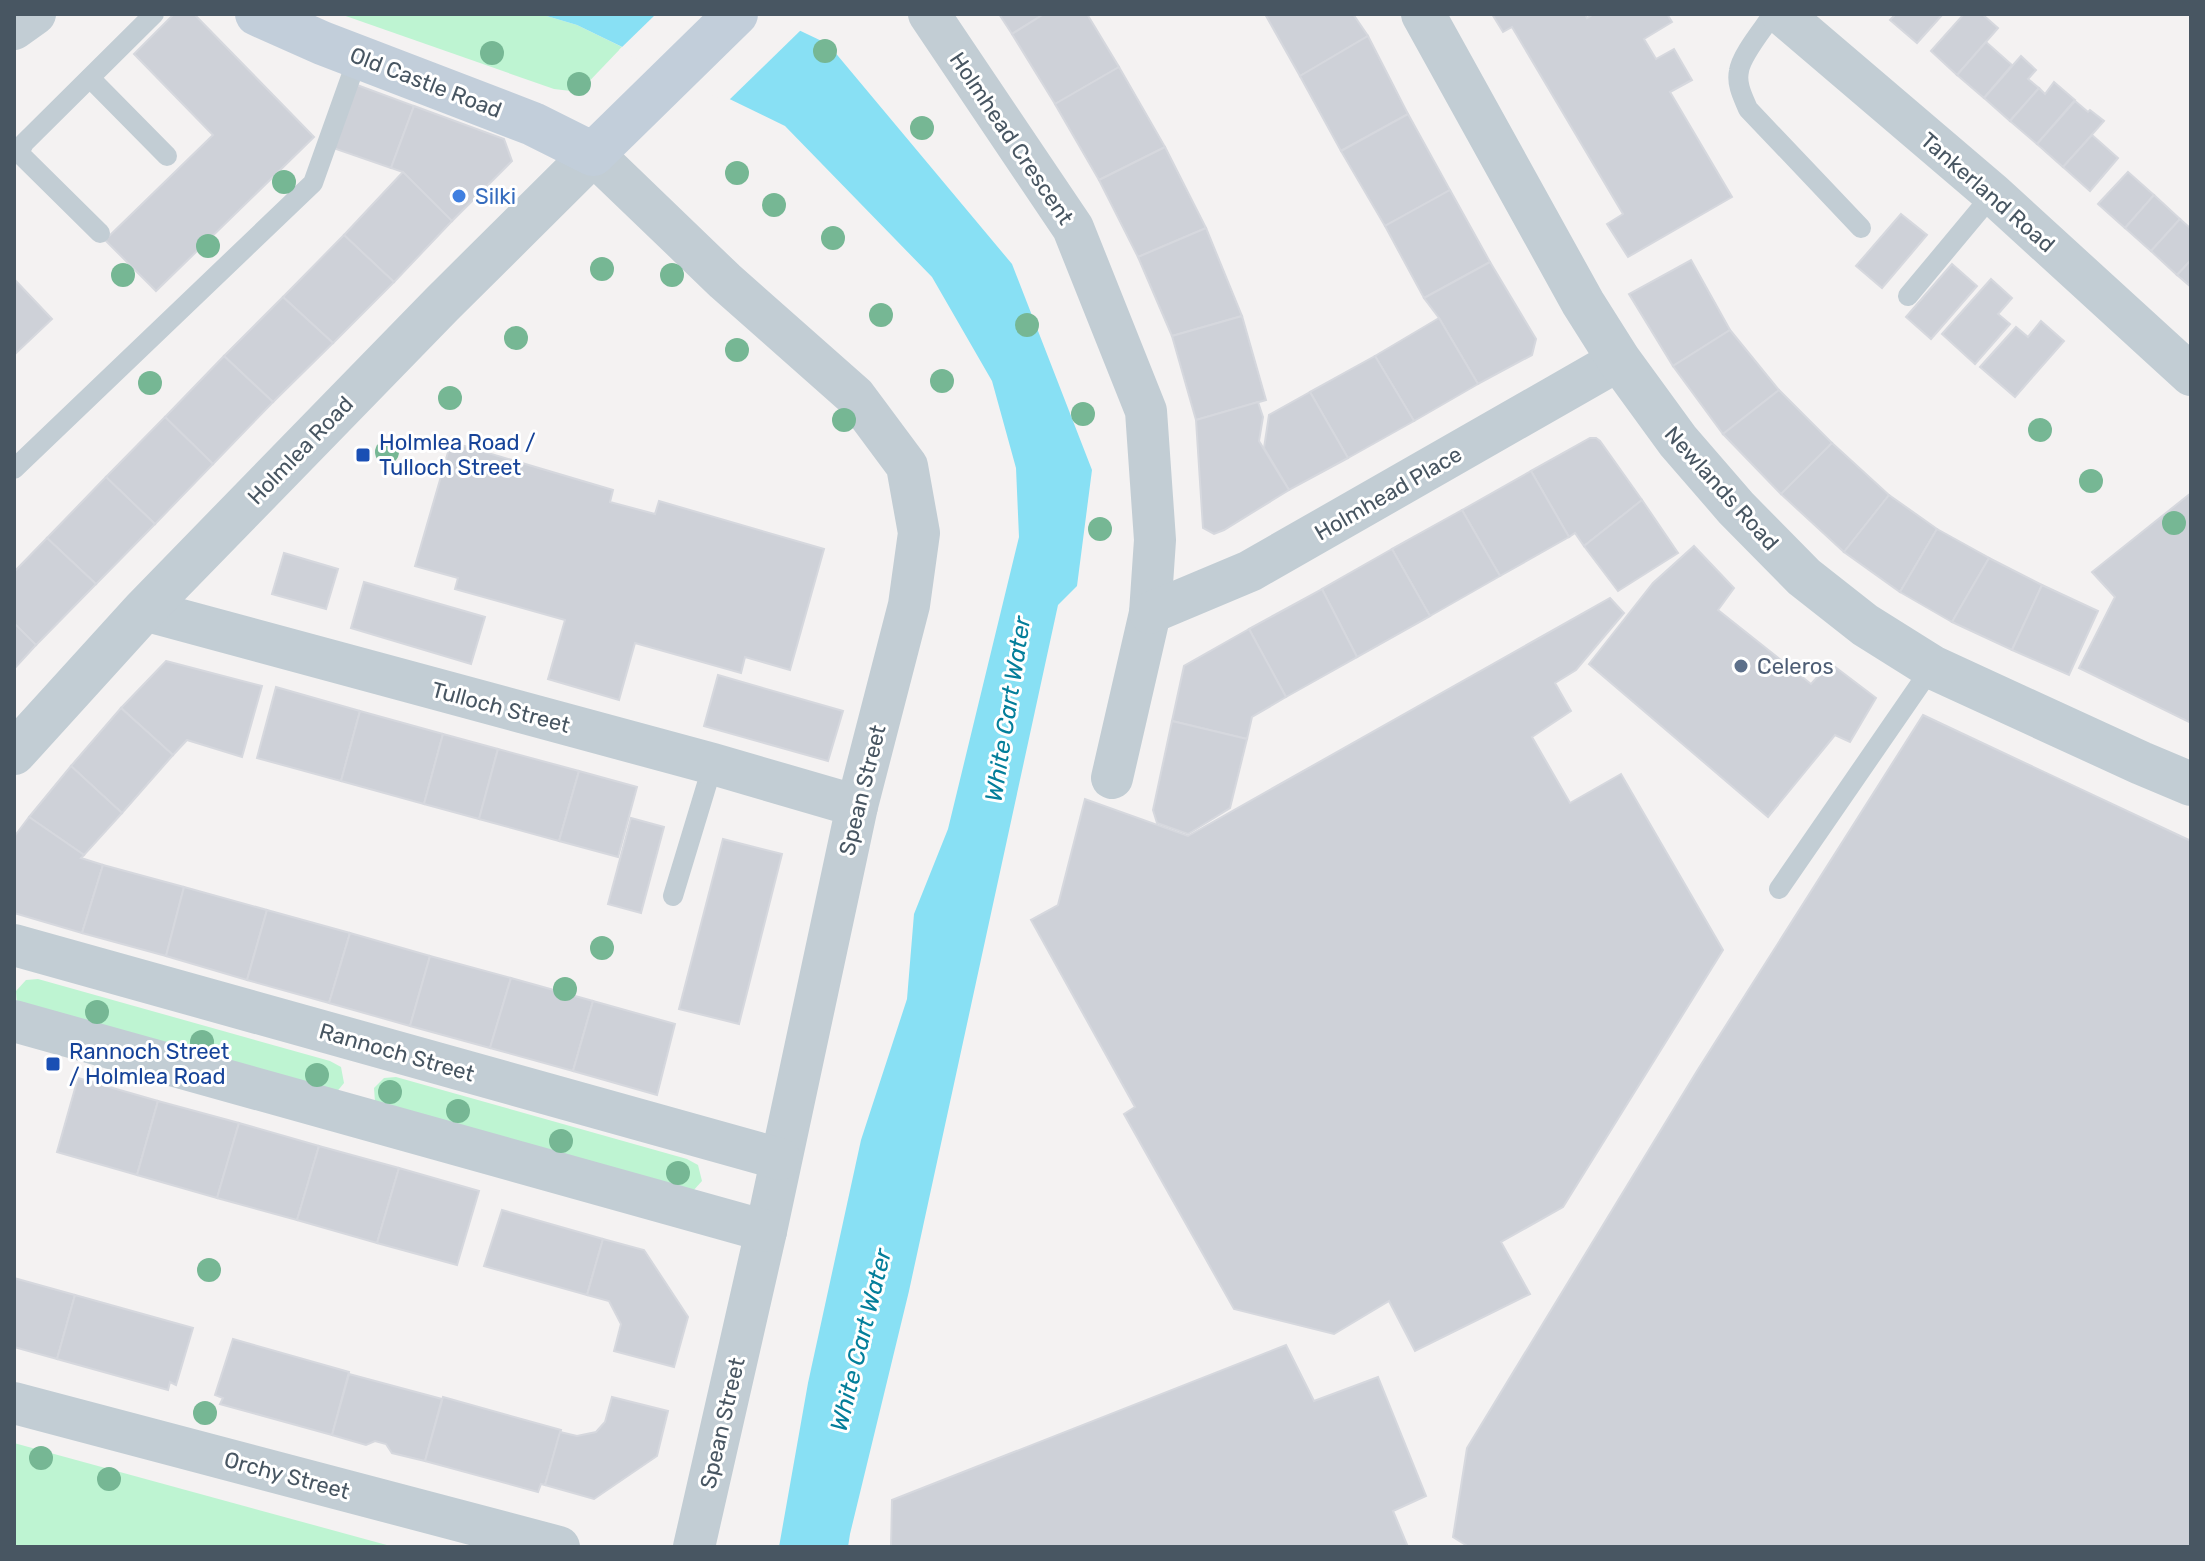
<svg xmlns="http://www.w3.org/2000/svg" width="2205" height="1561" font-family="Rubik,sans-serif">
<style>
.green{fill:#bef4d2}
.water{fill:#88e0f4}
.pier{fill:#f4f2f2}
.building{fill:#ced1d8;stroke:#d6d8de;stroke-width:2}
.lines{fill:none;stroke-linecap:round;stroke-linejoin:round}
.service{stroke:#c2cdd4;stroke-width:20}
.minor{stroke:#c2cdd4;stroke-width:42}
.tertiary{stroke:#c2cdd4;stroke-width:44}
.secondary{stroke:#c2ceda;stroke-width:44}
.tree{fill:#76b794}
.shop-dot{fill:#3f7fe0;stroke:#fff;stroke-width:3}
.transit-dot{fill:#1a4fb4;stroke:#fff;stroke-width:3}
.service-dot{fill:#5c6f8a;stroke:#fff;stroke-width:3}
.labels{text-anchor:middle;stroke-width:6;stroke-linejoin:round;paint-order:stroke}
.street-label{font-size:22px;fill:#485662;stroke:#fff}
.shop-label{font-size:22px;fill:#366cbe;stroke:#fff;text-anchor:start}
.transit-label{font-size:22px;fill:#164399;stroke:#fff;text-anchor:start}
.service-label{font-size:22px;fill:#4e5e75;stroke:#fff;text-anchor:start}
.water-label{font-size:24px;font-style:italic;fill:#037e9a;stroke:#fff}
</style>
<rect width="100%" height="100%" fill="#f4f2f2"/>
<g class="green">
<path d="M340,14h200l37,11 45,22 -43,45 -25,-3z"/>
<path d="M38,979l292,82 11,6 3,16 -9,11 -318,-90 -1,-13 10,-11z"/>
<path d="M396,1077l291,82 11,6 4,16 -10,11 -317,-90 -1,-14 10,-10z"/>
<path d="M14,1443l380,104h-380z"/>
</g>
<path class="water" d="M540,14h225l63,30 184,220 80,206 -15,116 -19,19 -149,686 -59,243 -2,13h-69l29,-164 53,-243 46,-141 7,-85 34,-85 71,-292 -3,-69 -24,-87 -60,-104 -147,-151 -208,-101z"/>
<path class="pier" d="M656,14h118l29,14 -76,74 -108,-52z"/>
<g class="building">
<path d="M174,14h20l120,123 -158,154 -51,-51 108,-105 -79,-81z"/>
<path d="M999,14h45l-32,20z"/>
<path d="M1044,14h43l32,53 -64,37 -43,-70z"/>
<path d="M1265,14h88l15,22 -68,40z"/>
<path d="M1492,14h93l2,4 7,-4h73l5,8 -28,17 12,20 18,-10 18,31 -22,12 62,105 -104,60 -21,-33 16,-10 -111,-187 -9,5z"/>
<path d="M1896,14h47l-26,29 -27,-23z"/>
<path d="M1964,14h18l16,14 -41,47 -26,-24z"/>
<path d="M1368,36l40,78 -67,37 -41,-75z"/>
<path d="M1986,42l26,23 -28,33 -27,-23z"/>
<path d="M2021,56l15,14 -8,9 11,9 -29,33 -26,-23z"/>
<path d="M1119,67l46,80 -66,33 -44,-76z"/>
<path d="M2054,82l21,18 -38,44 -27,-23 29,-33 6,6z"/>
<path d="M357,85l57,21 -23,62 -58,-20z"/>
<path d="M2075,101l13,11 2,-2 14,11 -41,46 -26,-23z"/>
<path d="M414,106l90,33 8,22 -60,60 -49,-49 -12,-4z"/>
<path d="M1408,114l42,76 -65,36 -44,-75z"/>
<path d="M2092,135l26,23 -28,33 -27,-24z"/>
<path d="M1165,147l41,81 -68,29 -39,-77z"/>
<path d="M403,172l49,49 -58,61 -50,-47z"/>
<path d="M2128,172l26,23 -29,33 -27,-24z"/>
<path d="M1450,190l40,72 -66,36 -39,-72z"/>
<path d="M2154,195l26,24 -29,32 -26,-23z"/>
<path d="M1901,214l26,21 -45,53 -26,-22z"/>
<path d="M2180,219l11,10v31l-14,15 -26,-24z"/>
<path d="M1206,228l36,88 -70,20 -34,-79z"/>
<path d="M344,235l50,47 -61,61 -50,-46z"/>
<path d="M1691,260l39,70 -57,36 -44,-72z"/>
<path d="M2191,260v27l-14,-12z"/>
<path d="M1490,262l46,77 -4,16 -54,29 -39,-66 -15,-20z"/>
<path d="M1952,264l25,22 -46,53 -25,-22z"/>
<path d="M14,279l38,40 -38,36z"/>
<path d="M1991,279l21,19 -14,16 12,10 -35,40 -33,-30z"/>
<path d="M283,297l50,46 -60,59 -49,-46z"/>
<path d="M1242,316l24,84 -70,20 -24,-84z"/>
<path d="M1439,318l39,66 -64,37 -39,-65z"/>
<path d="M2041,321l23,20 -49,56 -35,-30 36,-40 12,10z"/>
<path d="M1730,330l49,60 -56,44 -50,-68z"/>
<path d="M224,356l49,46 -60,62 -48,-47z"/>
<path d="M1375,356l39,65 -66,37 -38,-66z"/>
<path d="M1779,390l53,53 -51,51 -58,-60z"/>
<path d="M1310,392l38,66 -59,32 -25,-42 5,-33z"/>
<path d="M1258,402l5,15 -4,24 30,49 -65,40 -10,4 -11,-6 -7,-108z"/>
<path d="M165,417l48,47 -58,60 -49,-47z"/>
<path d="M1590,438h6l4,3 42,59 -58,46 -9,-13 -6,4 -38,-66z"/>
<path d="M451,442l162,48 -3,12 45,12 4,-13 165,48 -34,121 -45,-13 -4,16 -106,-30 -16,57 -71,-21 17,-59 -110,-31 3,-11 -43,-12z"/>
<path d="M1832,443l57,52 -45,57 -63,-58z"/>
<path d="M1531,471l38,66 -69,39 -38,-66z"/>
<path d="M106,477l49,47 -59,60 -49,-46z"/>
<path d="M2191,493v230l-112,-55 36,-71 -23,-25z"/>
<path d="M1889,495l48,34 -37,63 -56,-40z"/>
<path d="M1642,500l36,53 -60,38 -34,-45z"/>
<path d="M1462,510l38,66 -70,40 -38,-67z"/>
<path d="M1937,529l52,29 -37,64 -52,-30z"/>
<path d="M47,538l49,46 -60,61 -22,-22v-51z"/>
<path d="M1694,546l40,42 -16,22 93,74 19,-21 46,35 -26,44 -15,-7 -67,82 -179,-153 64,-81z"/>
<path d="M1392,549l38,67 -73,41 -35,-68z"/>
<path d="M284,553l54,16 -12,40 -54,-15z"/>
<path d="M1989,558l53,27 -30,65 -60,-28z"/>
<path d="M364,582l121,35 -14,47 -120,-36z"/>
<path d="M2042,585l56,26 -29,64 -57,-25z"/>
<path d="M1322,589l35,68 -71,40 -37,-68z"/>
<path d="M1610,598l14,15 -48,57 -21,13 16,28 -39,26 38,66 51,-29 102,176 -160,257 -62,35 29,52 -115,57 -26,-50 -55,33 -100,-25 -110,-195 11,-7 -104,-187 27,-15 27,-106 103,37z"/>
<path d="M14,623l22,22 -22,24z"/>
<path d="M1249,629l37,68 -34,20 -5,22 -75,-18 12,-55z"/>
<path d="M166,661l96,25 -20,71 -55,-17 -14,15 -52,-47z"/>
<path d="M718,675l125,36 -15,50 -124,-35z"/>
<path d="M276,687l84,24 -19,70 -84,-23z"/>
<path d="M121,708l52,47 -51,58 -51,-47z"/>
<path d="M360,711l83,23 -19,70 -83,-23z"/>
<path d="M1923,715l268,126v706h-722l-16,-10 14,-89 230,-377z"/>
<path d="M1172,721l75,18 -17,69 -42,26 -31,-11 -4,-13z"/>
<path d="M443,734l55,15 -19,70 -55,-15z"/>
<path d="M498,749l81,22 -20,70 -80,-22z"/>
<path d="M71,766l51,47 -38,42 -55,-38z"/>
<path d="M579,771l58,16 -19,70 -59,-16z"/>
<path d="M29,817l55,38 -3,3 22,7 -21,68 -68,-20v-76z"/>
<path d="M631,818l33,9 -23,86 -33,-9z"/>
<path d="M723,839l59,15 -43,170 -60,-15z"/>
<path d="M103,865l81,22 -18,69 -84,-23z"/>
<path d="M184,887l83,23 -20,70 -81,-24z"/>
<path d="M267,910l83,23 -21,70 -82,-23z"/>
<path d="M350,933l80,23 -20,70 -81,-23z"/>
<path d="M430,956l81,22 -21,70 -80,-22z"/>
<path d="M511,978l82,23 -20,70 -83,-23z"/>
<path d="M593,1001l82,23 -18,71 -84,-24z"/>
<path d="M78,1078l80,23 -21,74 -80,-23z"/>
<path d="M158,1101l81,22 -22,75 -80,-23z"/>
<path d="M239,1123l80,23 -22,74 -80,-22z"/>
<path d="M319,1146l80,22 -22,75 -80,-23z"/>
<path d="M399,1168l80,23 -22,74 -80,-22z"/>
<path d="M502,1210l101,29 -16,56 -103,-29z"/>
<path d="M603,1239l41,11 44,67 -14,50 -60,-16 7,-27 -12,-23 -22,-6z"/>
<path d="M14,1278l61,17 -18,64 -43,-12z"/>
<path d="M75,1295l118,33 -17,57 -6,-3 -2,8 -111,-31z"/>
<path d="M233,1339l116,33 -17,63 -112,-31 3,-6 -8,-3z"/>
<path d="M1286,1345l28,56 64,-24 48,119 -33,15 15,36h-517l1,-47z"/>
<path d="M349,1374l93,25 -17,62 -33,-8 -6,-9 -11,-3 -9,4 -34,-10z"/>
<path d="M443,1397l118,33 -16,55 -4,-1 -3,8 -113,-31z"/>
<path d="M612,1397l56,14 -11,45 -63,43 -49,-14 15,-53 17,4 19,-4 9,-10z"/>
</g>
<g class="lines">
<g class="service">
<path d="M1773,14c-9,14 -32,41 -34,57 -3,13 4,26 9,38l113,119"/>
<path d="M90,78l77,78"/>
<path d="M100,233l-81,-80 5,-10 130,-129"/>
<path d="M1908,296l85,-102"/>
<path d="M14,469l299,-286 45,-126"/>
<path d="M1779,889l153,-222"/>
<path d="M673,896l40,-132"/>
</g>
<g class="minor">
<path d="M929,14l144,214 73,183 9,129 -5,73 -38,165"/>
<path d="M1782,14l211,180 198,181"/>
<path d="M14,29l21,-15"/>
<path d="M593,154l132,127 130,115 52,70 12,67 -10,72 -52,201 -91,425 -72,316"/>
<path d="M144,610l569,154 144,42"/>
<path d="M1150,613l100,-42 369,-211"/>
<path d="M14,945l766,214"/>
<path d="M14,1021l752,210"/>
<path d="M14,1403l545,144"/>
</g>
<g class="tertiary">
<path d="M1423,14l160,289 36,57 59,81 58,67 68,69 61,48 67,42 209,96 50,21"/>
<path d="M14,753l130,-143 298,-306 151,-150"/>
</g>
<path class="secondary" d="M257,14l65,29 211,81 60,30 143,-140"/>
</g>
<g class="tree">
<circle cx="825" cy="51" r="12"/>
<circle cx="492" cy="53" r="12"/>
<circle cx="579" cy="84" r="12"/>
<circle cx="922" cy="128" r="12"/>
<circle cx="737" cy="173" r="12"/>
<circle cx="284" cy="182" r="12"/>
<circle cx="774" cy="205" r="12"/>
<circle cx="833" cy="238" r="12"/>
<circle cx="208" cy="246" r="12"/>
<circle cx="602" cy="269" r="12"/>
<circle cx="123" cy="275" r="12"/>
<circle cx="672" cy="275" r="12"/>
<circle cx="881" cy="315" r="12"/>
<circle cx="1027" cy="325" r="12"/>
<circle cx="516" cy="338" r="12"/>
<circle cx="737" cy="350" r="12"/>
<circle cx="942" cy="381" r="12"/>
<circle cx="150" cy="383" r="12"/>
<circle cx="450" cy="398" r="12"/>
<circle cx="1083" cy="414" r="12"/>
<circle cx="844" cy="420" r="12"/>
<circle cx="2040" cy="430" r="12"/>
<circle cx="387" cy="452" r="12"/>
<circle cx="2091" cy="481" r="12"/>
<circle cx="2174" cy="523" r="12"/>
<circle cx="1100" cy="529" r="12"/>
<circle cx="602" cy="948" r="12"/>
<circle cx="565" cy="989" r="12"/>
<circle cx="97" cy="1012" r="12"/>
<circle cx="202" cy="1042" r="12"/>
<circle cx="317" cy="1075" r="12"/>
<circle cx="390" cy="1092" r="12"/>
<circle cx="458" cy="1111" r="12"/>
<circle cx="561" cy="1141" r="12"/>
<circle cx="678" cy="1173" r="12"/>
<circle cx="209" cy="1270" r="12"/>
<circle cx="205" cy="1413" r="12"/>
<circle cx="41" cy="1458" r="12"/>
<circle cx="109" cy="1479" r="12"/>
</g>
<circle class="shop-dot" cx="459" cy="196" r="8"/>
<g class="transit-dot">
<rect x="355" y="447" width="16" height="16" rx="4"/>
<rect x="45" y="1056" width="16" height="16" rx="4"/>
</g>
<circle class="service-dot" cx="1741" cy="666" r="8"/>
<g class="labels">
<g class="street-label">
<text transform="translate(426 82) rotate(21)" y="8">Old Castle Road</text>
<text transform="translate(1012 138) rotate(56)" y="8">Holmhead Crescent</text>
<text transform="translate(1988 192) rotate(41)" y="8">Tankerland Road</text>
<text transform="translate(300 450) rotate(-46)" y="8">Holmlea Road</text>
<text transform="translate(1722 488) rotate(48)" y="8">Newlands Road</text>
<text transform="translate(1388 493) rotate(-30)" y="8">Holmhead Place</text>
<text transform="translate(501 707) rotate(15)" y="8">Tulloch Street</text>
<text transform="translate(862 790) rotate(-76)" y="8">Spean Street</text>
<text transform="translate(397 1052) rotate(16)" y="8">Rannoch Street</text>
<text transform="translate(722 1423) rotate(-77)" y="8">Spean Street</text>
<text transform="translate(287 1475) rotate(15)" y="8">Orchy Street</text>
</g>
<g class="shop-label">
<text x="475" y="204">Silki</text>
</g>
<g class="transit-label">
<text x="379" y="450">Holmlea Road /<tspan x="379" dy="25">Tulloch Street</tspan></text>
<text x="69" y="1059">Rannoch Street<tspan x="69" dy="25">/ Holmlea Road</tspan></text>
</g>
<g class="service-label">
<text x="1757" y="674">Celeros</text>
</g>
<g class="water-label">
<text transform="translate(1008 709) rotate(-81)" y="8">White Cart Water</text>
<text transform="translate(861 1340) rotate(-76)" y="8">White Cart Water</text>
</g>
</g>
<rect width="2205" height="1561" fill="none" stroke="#485662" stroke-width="32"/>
</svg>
